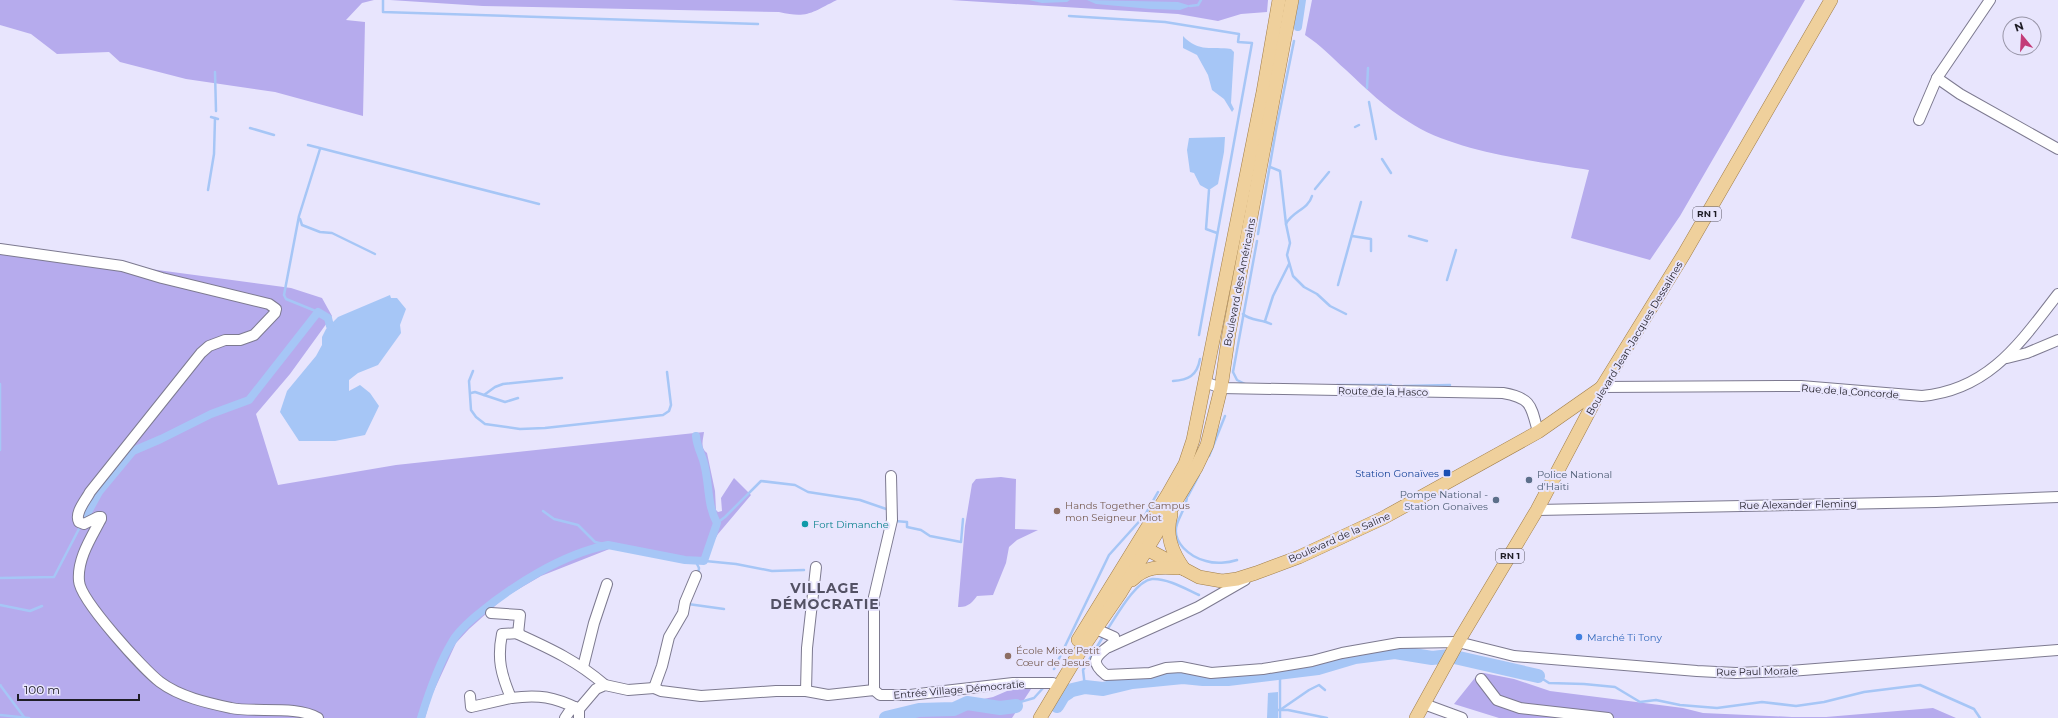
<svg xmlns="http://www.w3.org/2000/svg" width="2058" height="718" font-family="Montserrat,sans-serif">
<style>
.green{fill:#b6abed}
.water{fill:#a6c6f6}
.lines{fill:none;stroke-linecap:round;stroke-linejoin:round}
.stream{stroke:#a6c6f6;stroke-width:2.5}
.canal{stroke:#a6c6f6;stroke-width:8}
.river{stroke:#a6c6f6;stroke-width:14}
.minor-casing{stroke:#7d7a90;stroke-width:12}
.major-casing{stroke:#a07d48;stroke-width:14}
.minor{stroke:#fff;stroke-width:10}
.major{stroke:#efd09c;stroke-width:13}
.transit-dot{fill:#1a4fb4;stroke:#e8e5fd;stroke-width:1.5}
.service-dot{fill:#5c6f8a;stroke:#e8e5fd;stroke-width:1.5}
.education-dot{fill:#8d6e63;stroke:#e8e5fd;stroke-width:1.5}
.culture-dot{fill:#0f9aa8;stroke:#e8e5fd;stroke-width:1.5}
.shop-dot{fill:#3f7fe0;stroke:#e8e5fd;stroke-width:1.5}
.labels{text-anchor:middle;stroke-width:4;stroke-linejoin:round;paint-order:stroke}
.shield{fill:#e8e5fd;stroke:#5b5966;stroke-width:1}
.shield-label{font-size:9px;font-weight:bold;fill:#1f1d26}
.street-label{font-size:10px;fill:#1f1d26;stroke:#e8e5fd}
.transit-label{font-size:10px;fill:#164399;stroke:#e8e5fd;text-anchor:end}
.service-label{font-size:10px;fill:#4e5e75;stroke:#e8e5fd;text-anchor:start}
.education-label{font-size:10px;fill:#785e54;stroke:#e8e5fd;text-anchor:start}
.culture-label{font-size:10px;fill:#0d838f;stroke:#e8e5fd;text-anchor:start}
.shop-label{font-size:10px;fill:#366cbe;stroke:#e8e5fd;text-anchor:start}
.district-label{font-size:14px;font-weight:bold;letter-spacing:1px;fill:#535164;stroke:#e8e5fd}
</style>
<rect width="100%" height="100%" fill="#e8e5fd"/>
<g class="green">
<path d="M0,0h374l-12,3 -16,17 19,2 -2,94 -88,-24 -89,-13 -66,-17 -11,-10 -52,2 -26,-20 -31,-9z"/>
<path d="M390,0h447c-25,12 -29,19 -58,12l-296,-6z"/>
<path d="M951,0h317l-1,12 -26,2 -23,7 -40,-7z"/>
<path d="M1312,0h493l-125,216 -30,44 -79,-22 18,-68c-54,-9 -135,-18 -180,-48 -23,-14 -43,-33 -63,-52 -15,-13 -24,-24 -41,-35z"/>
<path d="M0,246l150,23 141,19 31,10 10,18 -42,58 -34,40 22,71 118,-20 308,-33c-1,8 -4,16 3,21l8,38 1,19 2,2 4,-1 -1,-13 13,-20 17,17 -33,39 -11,19 -8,8h-13l-74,-13 -71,28 -36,21 -36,32 -13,14 -25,54 -6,21h-425z"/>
<path d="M1001,477l15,2 -1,50 23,1 -21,10 -8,7 -3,16 -13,32 -16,1c-4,6 -10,12 -19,11l7,-81 7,-42 4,-5z"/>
<path d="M1484,673l30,6 36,12 133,17 20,5 89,4h34l107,-9 23,10h-457l-45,-14 24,-30z"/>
<path d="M1033,686l-21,32h-101l40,-12 42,-9 21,-9z"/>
</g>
<g class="water">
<path d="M1029,0h41l-3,2 -25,1z"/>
<path d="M1087,0l91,2 13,4 -11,4 -29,-1 -55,-5z"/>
<path d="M1183,36c16,17 29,10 48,13l3,3 -3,51 3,6 -2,3 -8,-13 -12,-9 -4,-15 -11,-20 -14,-7z"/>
<path d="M1225,137l-1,15 -6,32 -9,6 -9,-5 -6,-12 -4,-1 -3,-22 2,-12z"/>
<path d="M390,295l1,3h6l9,11 -6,16 1,8 -23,32 -20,8 -9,7v11l11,-6 10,8 9,13 -14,29 -30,6h-36l-19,-29 7,-21 29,-35 6,-11v-8l4,-8 12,-12z"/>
<path d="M1278,692v26h-11l1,-25z"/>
</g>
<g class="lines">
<g class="stream">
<path d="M383,0v12l375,12"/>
<path d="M1190,6l8,-1 3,-5"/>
<path d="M1069,16l96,6 74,12 -1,8 14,1 -53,292"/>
<path d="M215,72l1,39"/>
<path d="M1367,88l1,-20"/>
<path d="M1369,102l7,37"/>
<path d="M211,117l7,2"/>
<path d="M1355,127l4,-2"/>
<path d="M250,128l24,7"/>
<path d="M308,145l231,59"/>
<path d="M1382,159l9,14"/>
<path d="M1270,167l10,4 6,53 4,19 -3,12 6,21 11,11 13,7 13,12 16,8"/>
<path d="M1315,189l14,-17"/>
<path d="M208,190l6,-36 1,-36"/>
<path d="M1209,190l-3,39 11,4"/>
<path d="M300,219l2,6 18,7 12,1 43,21"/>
<path d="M1286,224c6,-13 22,-14 26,-28"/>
<path d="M1258,234l18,-104 18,-89"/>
<path d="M1352,236l19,3v12"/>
<path d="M1409,236l18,5"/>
<path d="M1447,280l9,-30"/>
<path d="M1338,285l23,-83"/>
<path d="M318,312l-32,-13 -2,-4 15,-79 21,-67"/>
<path d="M1243,314c7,7 19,5 28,10"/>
<path d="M1265,321l8,-25 16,-32"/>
<path d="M473,371l-4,10 2,29 5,7 9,7 35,5 25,-1 118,-13 6,-4 2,-6 -4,-33"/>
<path d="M1173,381c15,-1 24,-5 27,-22"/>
<path d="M1245,384l-8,-4 -4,-8 24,-131"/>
<path d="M1337,385h54"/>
<path d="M1404,386l46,-1"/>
<path d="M471,393l4,-1 30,10 13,-4"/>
<path d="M484,395l11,-8 8,-3 59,-6"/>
<path d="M0,450v-66"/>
<path d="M1209,456l16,-40"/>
<path d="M1187,495c1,8 -7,20 -10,29 -6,18 13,33 29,37 9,3 22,2 31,-1"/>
<path d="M1188,496l11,-21"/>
<path d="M543,511l11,8 24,6 17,17 13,3"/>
<path d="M895,521l12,1v5l14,3 9,6 31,6 2,-23"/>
<path d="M717,523l8,-6 36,-36 34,4 13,7 52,8 29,10"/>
<path d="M698,575l1,-7 -4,-8 41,4 36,7 32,-1"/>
<path d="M0,578l54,-1 27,-52"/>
<path d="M688,604l36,5"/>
<path d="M0,605l30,6 12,-5"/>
<path d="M1107,630c9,-13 28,-49 45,-51 15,-1 34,10 47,16"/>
<path d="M1054,669l55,-114 36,-40 13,-23"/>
<path d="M1277,673l3,5v40"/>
<path d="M1538,676l11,7 35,1 31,3 25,15 16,-2 24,5 37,3 45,-6 34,4 28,-4 40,-10 56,-7 54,24 6,9"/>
<path d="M0,685l24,32"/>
<path d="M1085,687l-2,-17 21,-35"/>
<path d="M1000,708l34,-10 10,-11"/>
<path d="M1278,710h10l39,8"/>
<path d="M1280,710l29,-20 10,-5 6,5"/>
<path d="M0,715l29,3"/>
</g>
<g class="canal">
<path d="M1298,27l4,-27"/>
<path d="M82,523l17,-31 34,-41 28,-12 50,-25 38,-14 69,-88 10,6 2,8"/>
<path d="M421,718c8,-26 17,-53 31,-76 6,-11 16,-19 25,-27 35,-29 85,-61 131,-70l77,15 19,1 13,-38c-11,-20 -7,-42 -14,-63 -3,-9 -6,-14 -7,-24"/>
</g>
<g class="river">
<path d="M1064,692l21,-5 18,2 29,-7 51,-5 20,2h25l90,-11 37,-11 40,-5 37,6 18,-2 88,20"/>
<path d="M1057,706l6,-10 6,-4"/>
<path d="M886,718l33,-8 35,-1 13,-6 33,5 16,-2"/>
</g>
<defs>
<g id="minor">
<path d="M1937,78l23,16 98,55"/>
<path d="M1919,120l18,-42 53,-78"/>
<path d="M0,249l122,17 40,12 107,26 7,5 -1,4 -21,22 -14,5h-15l-16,6 -8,7 -111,139c-4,8 -16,21 -11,30l5,2 14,-7h3v2c-10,19 -24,40 -22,62 1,19 65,89 81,101 20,15 48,21 71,26 25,5 65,-3 87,10"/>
<path d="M2007,358l20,-5 31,-13"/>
<path d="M1205,382l16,6 282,5c29,5 28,13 35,39"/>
<path d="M1602,387l199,-1 121,10c67,-6 98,-53 136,-102"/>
<path d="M1537,510l399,-8 122,-5"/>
<path d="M491,613l29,2 -2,19c33,15 59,27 87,51"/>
<path d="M1096,629l18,8 -1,6c-15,12 -26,17 -7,32l44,-2 16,-5 15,-1 30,6 52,-4 49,-8 30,-8 57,-10 59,-1 56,14 183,15 39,2 54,-2 268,-21"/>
<path d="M519,633l-17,1c-5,25 -1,40 9,64 28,-4 43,-1 68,11"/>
<path d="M1109,647l89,-40 47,-27"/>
<path d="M583,667l11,-44 13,-39"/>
<path d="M1481,679l16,21 23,8 88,10"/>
<path d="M654,688l7,3 40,5 75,-5h30l22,4 46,-5 6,5h30l103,-12h40"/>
<path d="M654,688l8,-22 7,-29 14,-24 2,-11 11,-26"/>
<path d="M874,690v-93l18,-77 -1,-44"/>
<path d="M806,691l1,-43 9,-81"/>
<path d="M470,696l1,11 40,-9"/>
<path d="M1424,704l38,14"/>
<path d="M565,718l4,-6 6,-5"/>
<path d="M579,718v-9l17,-20 9,-4 23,5 26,-2"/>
</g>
<g id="major">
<path d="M1171,515c-6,20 1,37 13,54"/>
<path d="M1139,545l60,32 23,4 15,-2 19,-6 43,-16 84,-39 155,-86 63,-44"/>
<path d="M1132,580c14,-14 28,-13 46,-12"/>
<path d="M1078,640l90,-146 17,-30 8,-24 70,-348 16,-92"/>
<path d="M1040,718l39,-65 42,-61 75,-124 11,-23 14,-57 8,-55 63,-333"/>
<path d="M1416,718l42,-76 79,-132 65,-123 82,-133 147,-254"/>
</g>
</defs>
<use href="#minor" class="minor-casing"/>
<use href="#major" class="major-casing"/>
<use href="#minor" class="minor"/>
<use href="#major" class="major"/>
</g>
<rect class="transit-dot" x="1443" y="469" width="8" height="8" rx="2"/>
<g class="service-dot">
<circle cx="1529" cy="480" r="4"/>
<circle cx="1496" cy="500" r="4"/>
</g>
<g class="education-dot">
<circle cx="1057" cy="511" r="4"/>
<circle cx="1008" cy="656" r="4"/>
</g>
<circle class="culture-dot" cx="805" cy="524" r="4"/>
<circle class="shop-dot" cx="1579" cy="637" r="4"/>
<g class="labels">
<g class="shield">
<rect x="1693" y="207" width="28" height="14" rx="3"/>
<rect x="1496" y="549" width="28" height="14" rx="3"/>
</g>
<g class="shield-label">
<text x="1707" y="217">RN 1</text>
<text x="1510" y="559">RN 1</text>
</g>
<g class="street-label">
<text transform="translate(1239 282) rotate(-79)" y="4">Boulevard des Américains</text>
<text transform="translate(1634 338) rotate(-59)" y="4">Boulevard Jean-Jacques Dessalines</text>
<text transform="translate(1383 391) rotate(1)" y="4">Route de la Hasco</text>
<text transform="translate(1850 391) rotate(4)" y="4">Rue de la Concorde</text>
<text transform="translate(1798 504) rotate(-1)" y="4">Rue Alexander Fleming</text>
<text transform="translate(1339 537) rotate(-24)" y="4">Boulevard de la Saline</text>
<text transform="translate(1757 671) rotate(-1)" y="4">Rue Paul Morale</text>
<text transform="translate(959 689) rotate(-5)" y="4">Entrée Village Démocratie</text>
</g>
<g class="transit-label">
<text x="1439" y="477">Station Gonaïves</text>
</g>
<g class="service-label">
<text x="1537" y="478">Police National<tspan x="1537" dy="12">d'Haiti</tspan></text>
<text x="1488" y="498" text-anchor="end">Pompe National -<tspan x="1488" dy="12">Station Gonaïves</tspan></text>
</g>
<g class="education-label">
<text x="1065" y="509">Hands Together Campus<tspan x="1065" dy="12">mon Seigneur Miot</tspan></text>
<text x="1016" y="654">École Mixte Petit<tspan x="1016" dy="12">Cœur de Jesus</tspan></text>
</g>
<g class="culture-label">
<text x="813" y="528">Fort Dimanche</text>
</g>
<g class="shop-label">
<text x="1587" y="641">Marché Ti Tony</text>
</g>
<g class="district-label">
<text x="825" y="593">VILLAGE<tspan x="825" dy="16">DÉMOCRATIE</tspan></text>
</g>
</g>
<g transform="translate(2022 36) rotate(342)"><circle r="19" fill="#e8e5fd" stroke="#9895a7"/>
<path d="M0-3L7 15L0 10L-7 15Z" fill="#c33b78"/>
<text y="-6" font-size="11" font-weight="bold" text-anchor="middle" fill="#1f1d26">N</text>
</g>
<path d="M18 694v6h121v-6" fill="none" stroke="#1f1d26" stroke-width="2"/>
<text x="24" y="694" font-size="12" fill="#1f1d26" stroke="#e8e5fd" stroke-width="3" paint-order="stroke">100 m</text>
</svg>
